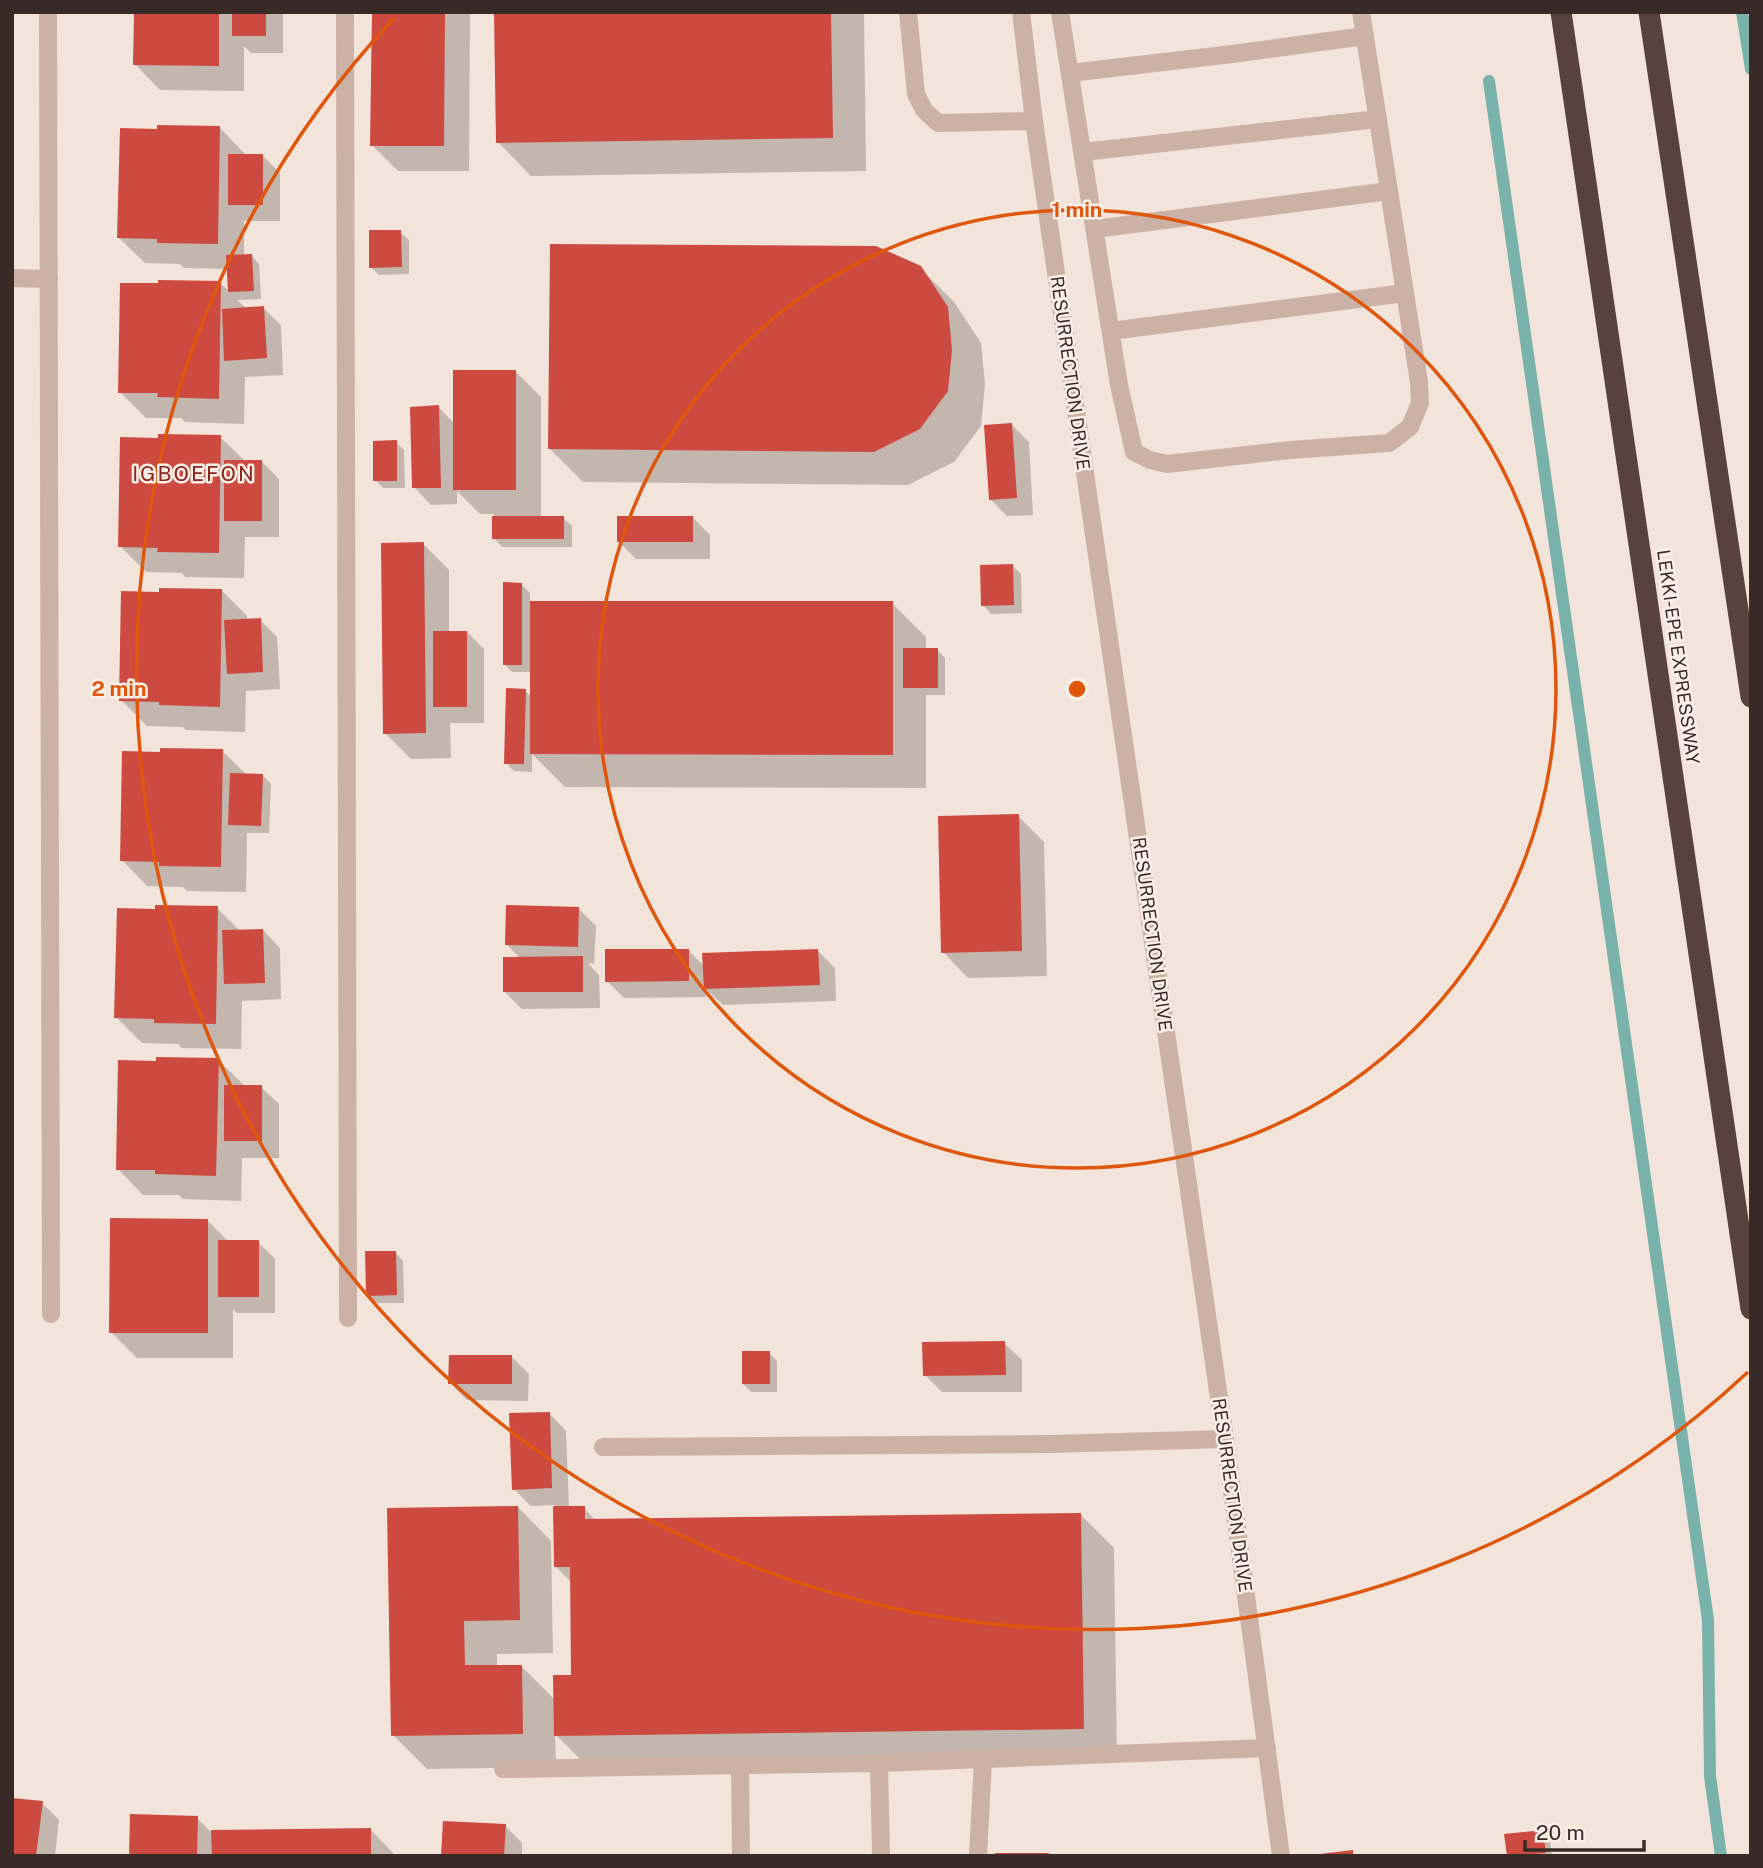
<svg xmlns="http://www.w3.org/2000/svg" width="1763" height="1868" font-family="'Public Sans',sans-serif">
<style>
.shadow{fill:#0003}
.lines{fill:none;stroke-linecap:round;stroke-linejoin:round}
.stream{stroke:#78b2ab;stroke-width:12}
.building{fill:#cc4a3f}
.lane{stroke:#ccb1a6;stroke-width:18}
.street{stroke:#ccb1a6;stroke-width:18}
.highway{stroke:#59423e;stroke-width:21}
.ring{fill:none;stroke:#df570d;stroke-width:3.5}
.labels{text-anchor:middle;stroke-width:5;stroke-linejoin:round;paint-order:stroke}
.street-label{font-size:18px;fill:#382a27;stroke:#faefe7}
.quarter-label{font-size:21px;letter-spacing:2px;fill:#8b241c;stroke:#faefe7}
.centre{fill:#df570d;stroke:#faefe7;stroke-width:3.5}
.ring-label{font-size:21px;text-anchor:middle;font-weight:bold;fill:#df570d;stroke:#faefe7;stroke-width:5;stroke-linejoin:round;paint-order:stroke}
</style>
<rect width="100%" height="100%" fill="#f3e4db"/>
<g class="shadow">
<path d="M135,12h148v41h-32l-7,-7v45l-84,-1 -25,-26z"/>
<path d="M373,12h97l-1,159h-71l-26,-26z"/>
<path d="M496,12h368l2,159 -335,5 -33,-34z"/>
<path d="M220,128l25,26v2h18l17,17v48h-36v35l7,-1 8,9 2,35 -24,1 10,9 16,-1 18,17 2,50 -38,2 -1,47 -59,-2 -4,-4h-35l-26,-26 100,-109 10,9 -1,-23 -45,-1 -4,-4 -35,-1 -26,-25z"/>
<path d="M400,232l9,8v34l-30,1 -8,-8z"/>
<path d="M920,268l34,34 27,41 4,41 -4,42 -27,36 -46,23 -325,-3 -34,-34z"/>
<path d="M515,371l26,26v121h22l9,8v21h-70l-8,-9v-24h-14l-23,-23v13l-26,1 -17,-18 24,-80 17,17z"/>
<path d="M1012,425l17,17 4,73 -26,1 -17,-17z"/>
<path d="M220,437l25,24h16l18,18v58h-34l-1,41 -59,-1 -3,-4 -36,-1 -26,-26z"/>
<path d="M396,442l8,8 1,38h-22l-8,-8z"/>
<path d="M693,518l17,17v24h-74l-17,-17z"/>
<path d="M423,544l26,26v62h18l17,17v74h-34l1,35 -40,1 -26,-26z"/>
<path d="M1012,565l9,9 1,39 -31,1 -8,-9z"/>
<path d="M522,585l8,8v10h362l34,34v13h11l8,8v37h-19v93l-361,-1 -33,-33v18l-18,-1 -8,-8 19,-72 7,6v-25h-20l-8,-8z"/>
<path d="M222,591l25,25v5l13,-1 17,17 3,52 -34,2 -1,41 -59,-2 -3,-3 -36,-1 -26,-26 40,-106z"/>
<path d="M222,751l25,24 16,1 8,8 -2,49h-22l-1,59 -59,-1 -4,-4 -36,-1 -25,-26 40,-106z"/>
<path d="M1018,816l26,26 3,134 -79,2 -25,-26z"/>
<path d="M217,908l23,23 23,-1 17,18 1,51 -39,2 -1,48 -59,-1 -4,-4 -36,-1 -26,-26z"/>
<path d="M579,909l17,17 -2,38 -6,-1 11,12 1,33 -78,1 -17,-17 15,-34 -13,-13z"/>
<path d="M688,950l17,17 113,-16 17,17 1,33 -113,4 -18,-17 1,9 -82,1 -17,-17z"/>
<path d="M218,1060l26,25 17,2 18,17v54h-37l-1,43 -58,-2 -4,-4h-36l-25,-26 40,-107z"/>
<path d="M208,1221l21,21h29l17,17v54h-38l-4,-4v49h-96l-26,-26z"/>
<path d="M395,1252l8,9 1,42h-28l-8,-8z"/>
<path d="M1004,1343l18,17v32h-80l-17,-17z"/>
<path d="M769,1353l8,8v31h-26l-8,-8z"/>
<path d="M512,1357l17,17 -1,27 -61,-1 -17,-17z"/>
<path d="M549,1413l17,18 3,77h15l12,13 485,-6 33,33 3,214 -527,7 -35,-35 1,33 -129,2 -34,-34 125,-228 33,34 2,112 -56,1v13l24,-1 35,35 17,-24 -1,-94 -16,-16 -1,-62 -24,1 -17,-17z"/>
<path d="M42,1803l17,17 -4,36h-43z"/>
<path d="M197,1818l14,14 159,-3 26,27h-266z"/>
<path d="M505,1826l17,17v13h-79z"/>
<path d="M1542,1831l8,9 2,16h-43z"/>
</g>
<g class="lines">
<g class="stream">
<path d="M1742,12l9,57"/>
<path d="M1489,81l219,1539 2,156 11,80"/>
</g>
</g>
<g class="building">
<path d="M134,12h85v54l-86,-1z"/>
<rect x="232" y="12" width="34" height="24"/>
<path d="M372,12h73l-1,134h-74z"/>
<path d="M494,12h337l2,126 -337,5z"/>
<path d="M157,125l63,1 -2,118 -61,-1v-4l-40,-1 3,-110 37,1z"/>
<rect x="228" y="154" width="35" height="51"/>
<path d="M369,230h32l1,37 -33,1z"/>
<path d="M550,244l326,2 45,20 27,41 4,43 -4,41 -28,38 -46,23 -326,-3z"/>
<path d="M252,254l2,37 -26,1 -2,-37z"/>
<path d="M158,280l63,1 -2,118 -62,-2 1,-4h-40l2,-110h38z"/>
<path d="M264,306l3,52 -43,3 -2,-52z"/>
<rect x="453" y="370" width="63" height="120"/>
<path d="M439,405l2,83h-29l-2,-81z"/>
<path d="M1012,423l5,75 -28,2 -5,-75z"/>
<path d="M158,434l63,1 -2,118 -62,-1 1,-4 -40,-1 2,-110 38,1z"/>
<path d="M397,440v41h-24v-40z"/>
<rect x="224" y="460" width="38" height="61"/>
<rect x="492" y="516" width="72" height="23"/>
<rect x="617" y="516" width="76" height="26"/>
<path d="M424,542l2,191 -43,1 -2,-191z"/>
<path d="M1013,564l1,41 -33,1 -1,-41z"/>
<path d="M503,582l19,1v82h-19z"/>
<path d="M159,588l63,1 -2,118 -61,-2v-3l-40,-1 2,-110 38,1z"/>
<path d="M530,601h363v154l-363,-1z"/>
<path d="M261,618l2,54 -36,2 -3,-54z"/>
<rect x="433" y="631" width="34" height="76"/>
<rect x="903" y="648" width="35" height="40"/>
<path d="M506,688l20,1 -2,75h-20z"/>
<path d="M160,748l63,1 -2,118 -62,-1v-4l-39,-1 2,-110 38,1z"/>
<path d="M230,773l33,1 -2,52 -33,-1z"/>
<path d="M1019,814l3,137 -81,2 -3,-137z"/>
<path d="M155,905l63,1 -2,118 -62,-1v-4l-40,-1 3,-110 38,1z"/>
<path d="M506,905l73,2 -1,40 -73,-2z"/>
<path d="M263,929l2,54 -41,1 -2,-54z"/>
<path d="M605,949h84v32l-84,1z"/>
<path d="M818,949l2,36 -116,4 -2,-36z"/>
<path d="M583,956v36h-80v-35z"/>
<path d="M156,1057l63,1 -3,118 -61,-2v-4h-39l2,-110 38,1z"/>
<rect x="224" y="1085" width="38" height="56"/>
<path d="M110,1218l98,1v114h-99z"/>
<rect x="218" y="1240" width="41" height="57"/>
<path d="M365,1251h31l1,44 -31,1z"/>
<path d="M1005,1341l1,34 -83,1 -1,-34z"/>
<rect x="742" y="1351" width="28" height="33"/>
<path d="M449,1355h63v29h-64z"/>
<path d="M550,1412l2,76 -40,2 -3,-77z"/>
<path d="M518,1506l2,114 -56,1 1,44h57l1,69 -132,2 -4,-228z"/>
<path d="M553,1506h32v13l496,-6 3,216 -530,7 -1,-61h18l-1,-108h-16z"/>
<path d="M12,1798l31,3 -7,55h-24z"/>
<path d="M130,1814l68,2 -1,40h-68z"/>
<path d="M443,1821l63,3 -2,32h-63z"/>
<path d="M371,1828v28h-159l-1,-26z"/>
<path d="M1543,1830l3,23 -39,3 -3,-22z"/>
<path d="M1353,1850v6h-33v-2z"/>
<rect x="995" y="1853" width="54" height="3"/>
</g>
<g class="lines">
<g class="lane">
<path d="M48,12l3,1302"/>
<path d="M345,12l3,1306"/>
<path d="M908,12l8,82 8,16 14,13 96,-2"/>
<path d="M1060,12l59,373 15,67 16,8 17,4 123,-14 99,-7 21,-16 10,-24 -1,-21 -58,-370"/>
<path d="M1070,73l162,-19 133,-18"/>
<path d="M1083,152l295,-33"/>
<path d="M1095,229l294,-38"/>
<path d="M12,278l37,1"/>
<path d="M1111,331l294,-38"/>
<path d="M603,1447l448,-3 174,-5"/>
<path d="M879,1763l388,-15"/>
<path d="M740,1765l1,91"/>
<path d="M503,1769l376,-6 2,93"/>
<path d="M978,1856l5,-96"/>
</g>
<path class="street" d="M1021,12l13,109 191,1318 56,417"/>
<g class="highway">
<path d="M1561,12l190,1297"/>
<path d="M1649,12l102,685"/>
</g>
</g>
<g class="ring">
<circle cx="1077" cy="689" r="479"/>
<path d="M1748 1372A958 958 0 0 1 394 18"/>
</g>
<g class="labels">
<g class="street-label">
<text transform="translate(1070 373) rotate(82)" y="6">RESURRECTION DRIVE</text>
<text transform="translate(1678 657) rotate(82)" y="6">LEKKI-EPE EXPRESSWAY</text>
<text transform="translate(1152 934) rotate(82)" y="6">RESURRECTION DRIVE</text>
<text transform="translate(1232 1495) rotate(82)" y="6">RESURRECTION DRIVE</text>
</g>
<g class="quarter-label">
<text x="194" y="481">IGBOEFON</text>
</g>
</g>
<circle cx="1077" cy="689" r="10" class="centre"/>
<g class="ring-label">
<text x="1077" y="217">1 min</text>
<text x="119" y="696">2 min</text>
</g>
<rect width="1763" height="1868" fill="none" stroke="#382a27" stroke-width="28"/>
<path d="M1525 1840v10h119v-10" fill="none" stroke="#382a27" stroke-width="3.5"/>
<text x="1536" y="1840" font-size="21" fill="#382a27" stroke="#faefe7" stroke-width="5" paint-order="stroke">20 m</text>
</svg>
